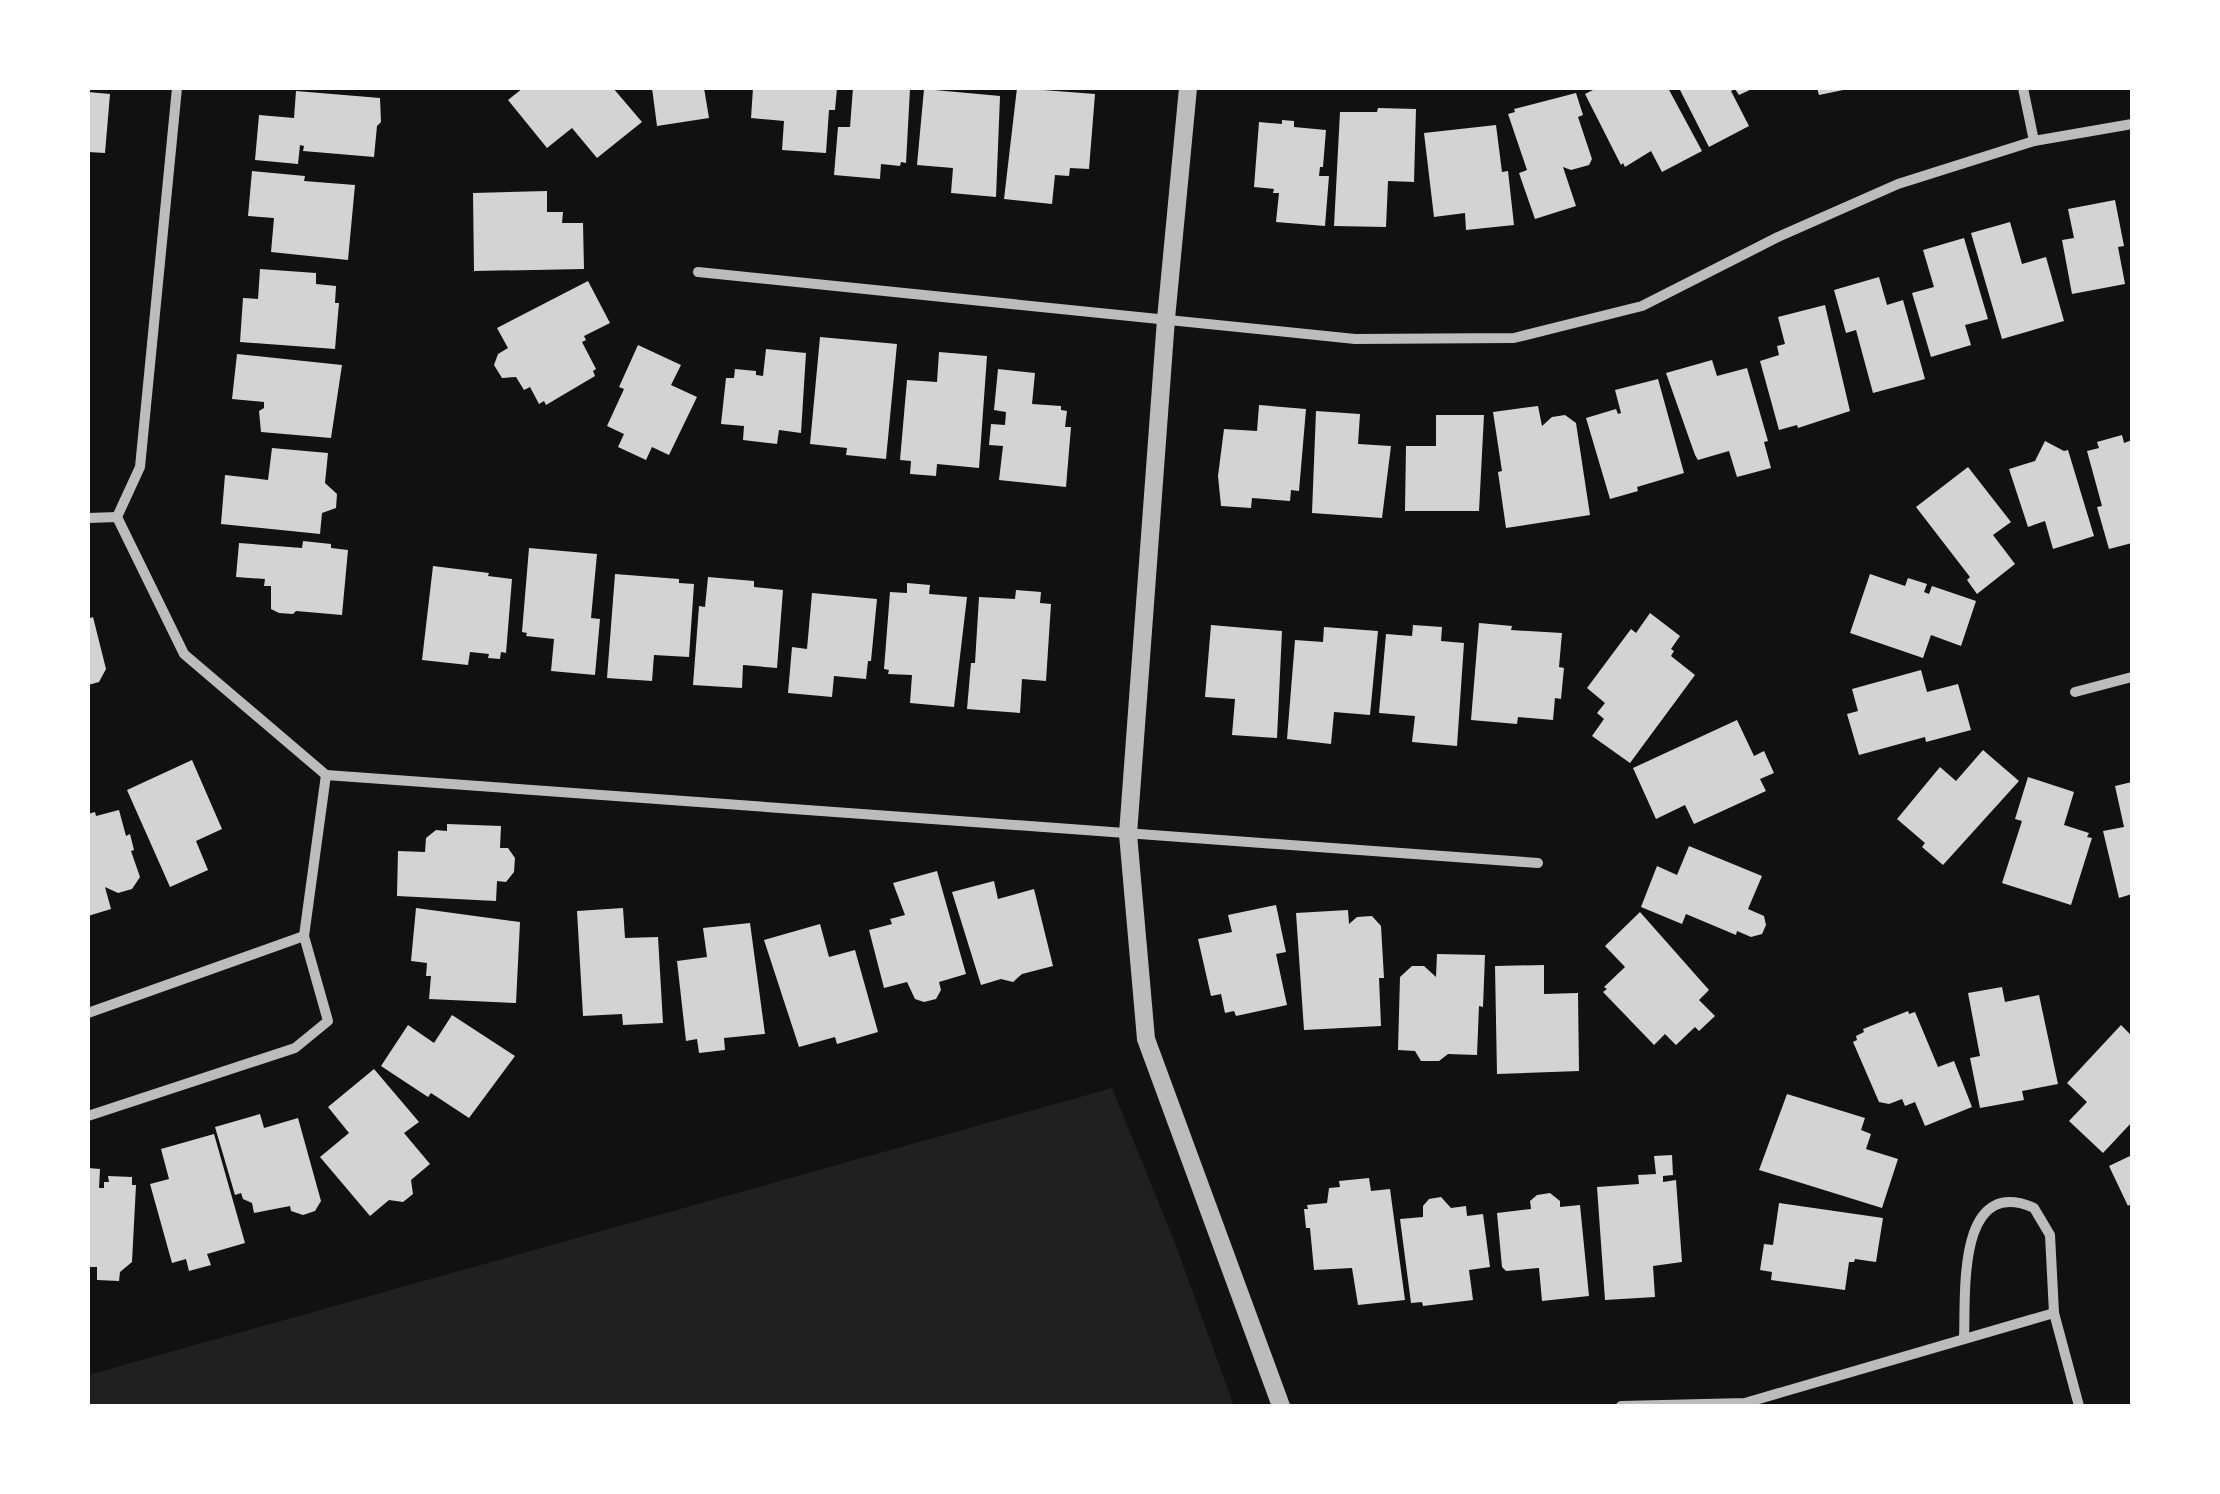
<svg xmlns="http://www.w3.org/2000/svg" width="2220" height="1494" font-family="'Titillium Web',sans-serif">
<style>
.green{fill:#202020}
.building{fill:#d3d3d3}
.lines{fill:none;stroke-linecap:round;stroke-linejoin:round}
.minor{stroke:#bcbcbc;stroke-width:10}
.tertiary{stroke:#bcbcbc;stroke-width:18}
</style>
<rect width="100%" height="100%" fill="#111"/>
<path class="green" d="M1112,1088l64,158 58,160h-1146v-31z"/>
<g class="building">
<path d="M523,88h90l29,34 -45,36 -25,-30 -25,20 -39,-48z"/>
<path d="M652,88h52l5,30 -52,8z"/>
<path d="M753,88h84l-2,22h-6l-3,43 -44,-3 2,-29 -33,-3z"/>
<path d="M853,88l57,1 -4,74 -5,-1 -1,4 -19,-2 -1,15 -46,-4 4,-48h12z"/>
<path d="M1017,88l78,6 -6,75 -19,-1 -1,8 -14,-1 -3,29 -48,-5z"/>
<path d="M1592,88h76l34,63 -40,21 -11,-21 -26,16 -2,-4 -2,2 -36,-71 8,-4z"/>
<path d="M1679,88h75l-15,7 -4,-6 -4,2 18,35 -40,21z"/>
<path d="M1817,88h30l1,1 -29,6z"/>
<path d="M924,89l76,7 -4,101 -45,-4 2,-25 -36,-3z"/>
<path d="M296,91l84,7 1,24 -4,4 -3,31 -71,-6 1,-5 -4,-1 -2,19 -43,-4 4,-45 35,3z"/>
<path d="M88,92l22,2 -5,59 -17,-1z"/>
<path d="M1576,93l7,22 -5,2 14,42 -3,6 -18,5 -8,-3 13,39 -41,13 -16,-46 8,-3 -19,-56 7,-2 -1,-3z"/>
<path d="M1378,108l38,1 -2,73 -26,-1 -2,46 -52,-1 6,-114h37z"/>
<path d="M1282,120l12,1v6l32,3 -3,37h-3l-1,9h10l-4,50 -49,-4 3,-29h-6l1,-4 -20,-2 5,-65 23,2z"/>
<path d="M1496,125l6,47 6,-1 6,54 -48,5 -1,-17 -31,4 -10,-84z"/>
<path d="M252,171l53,5 -1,5 51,4 -7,75 -77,-8 3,-34 -26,-2z"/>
<path d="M547,191v21h16l-1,11h21l1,46 -110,2 -1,-78z"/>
<path d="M2115,200l9,46 -6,1 7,37 -53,10 -10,-54 12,-2 -6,-29z"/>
<path d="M2010,222l12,42 24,-7 18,64 -62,18 -31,-106z"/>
<path d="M1964,238l24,81 -23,6 6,20 -40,12 -19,-64 22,-6 -11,-37z"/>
<path d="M260,269l56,4v11l20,2 -1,17h4l-4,46 -95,-7 3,-44 15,1z"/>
<path d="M1879,277l8,28 16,-5 22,79 -52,14 -17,-63 -10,3 -12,-43z"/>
<path d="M588,281l22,42 -26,13 2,4 -4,2 14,27 -3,2 2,5 -49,29 -2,-4 -5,3 -9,-17 -6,3 -8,-13 -14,1 -8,-13 4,-11 10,-6 -11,-20z"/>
<path d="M1825,305l25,106 -52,17 -1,-3 -18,5 -19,-69 19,-6 -2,-9 8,-2 -7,-27z"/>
<path d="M820,337l77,7 -11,115 -40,-4 1,-7 -37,-4z"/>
<path d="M638,345l43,20 -10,20 26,12 -28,58 -17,-8 -6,13 -28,-13 6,-13 -17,-8 17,-37 -5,-2z"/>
<path d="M766,349l40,4 -5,80 -22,-3 -2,14 -34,-4 1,-14 -23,-2 5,-46h8l1,-9 21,2v4l7,1z"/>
<path d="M939,352l48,4 -8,112 -42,-4 -1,12 -26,-2 1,-13 -11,-1 7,-80 30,2z"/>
<path d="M237,354l105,11 -11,73 -70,-6 -2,-21 5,-3v-6l-32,-3z"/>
<path d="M1712,360l5,16 30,-8 21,73 -4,1 7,26 -34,9 -8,-26 -31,9 -3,-5 -29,-82z"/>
<path d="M998,369l37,4 -3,31 29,2v4l6,1 -2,16h6l-5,60 -67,-7 4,-34 -14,-1 2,-21 14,1 1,-13 -12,-2z"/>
<path d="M1658,379l26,94 -47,14 1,4 -28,8 -24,-81 30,-9 2,5 3,-1 -6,-23z"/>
<path d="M1259,405l47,4 -7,82 -8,-1 -1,11 -38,-3 -1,10 -30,-2 -3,-30 6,-47 33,2z"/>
<path d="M1538,406l4,20 10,-9 13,-2 11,8 14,92 -84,13 -8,-56 4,-1 -9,-59z"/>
<path d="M1316,411l44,3 -2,30 33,2 -9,72 -70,-5z"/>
<path d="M1436,415h48l-5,96h-74l1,-65h30z"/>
<path d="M2122,435l2,8 8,-3v103l-23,6 -12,-42 5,-1 -15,-55 12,-3 -2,-6z"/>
<path d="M2045,441l19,10 4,-1 26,86 -41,13 -8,-28 -17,6 -19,-58 26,-8z"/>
<path d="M272,448l56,5 -3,30 12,11 -1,14 -14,5 -2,21 -99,-10 4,-49 43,5z"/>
<path d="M1968,467l43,55 -18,13 22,29 -38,30 -10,-14 3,-3 -54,-70z"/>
<path d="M303,541l28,3v4l17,2 -6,65 -46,-4 -3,3 -14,-1 -8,-4v-23h-7l1,-7 -29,-2 3,-34 63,5z"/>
<path d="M529,548l68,6 -6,64 9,1 -5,56 -44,-4 3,-32 -28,-3 1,-3 -5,-1z"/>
<path d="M433,566l56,7 -1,3 24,3 -6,74 -5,-1 -1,7 -12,-1 1,-4 -19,-2 -2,13 -46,-5z"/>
<path d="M615,574l64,5v4l15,1 -5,73 -35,-2 -2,26 -45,-3z"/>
<path d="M1870,574l35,12 3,-8 19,6 -3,8 5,2 3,-8 44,15 -15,45 -30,-11 -8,23 -73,-25z"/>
<path d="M708,577l46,4v6l29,3 -6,78 -34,-3 -1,23 -49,-3 6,-79 6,1z"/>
<path d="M907,583l23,2 -1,9 38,3 -13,110 -44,-4 2,-28 -24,-1 1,-4 -5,-1 6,-77 17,1z"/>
<path d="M1016,590l25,2 -1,11 11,1 -5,77 -24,-2 -2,34 -53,-4 4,-46h4l4,-66 36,2z"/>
<path d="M812,593l65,6 -6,62h-3l-2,18 -32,-3 -2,21 -44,-4 4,-46 15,2z"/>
<path d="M1650,613l30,23 -9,13 3,2 -3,5 24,19 -65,88 -38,-27 12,-17 -7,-6 8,-10 -18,-15 44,-59 5,4z"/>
<path d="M93,617l13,52 -7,13 -11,3v-66z"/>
<path d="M1479,623l33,3 -1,4 51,3 -3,34 5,1 -3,31 -6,-1 -2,22 -35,-3 -1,7 -46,-4z"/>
<path d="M1211,625l71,6 -5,107 -45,-3 3,-36 -30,-2z"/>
<path d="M1413,625l29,2 -1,14 23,2 -7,103 -45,-4 3,-26 -36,-3 7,-79 26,2z"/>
<path d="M1324,627l54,4 -8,84 -36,-3 -3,32 -44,-5 8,-99 28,2z"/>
<path d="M1921,670l6,22 31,-8 13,46 -45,12 -1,-5 -66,18 -12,-41 11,-3 -6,-22z"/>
<path d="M1737,720l17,36 10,-5 10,22 -14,6 6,12 -72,33 -9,-19 -29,14 -23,-51z"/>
<path d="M1983,750l36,31 -76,84 -21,-18 3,-4 -28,-24 43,-52 16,14z"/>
<path d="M192,760l30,69 -26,12 12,29 -38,17 -43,-97z"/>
<path d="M2028,777l46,15 -10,33 25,8 -2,4 5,1 -21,67 -69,-22 20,-62 -7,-2z"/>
<path d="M2132,782v112l-13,4 -16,-67 21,-4 -9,-41z"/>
<path d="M119,810l7,26 4,-2 4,16 -3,1 9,26 -8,12 -14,4 -13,-6 6,22 -23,7v-102l7,-2 1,4z"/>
<path d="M447,824l54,2 -1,22h8l7,10 -1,14 -8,10 -9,-1 -1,20 -99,-5 1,-45 27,1 1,-14 10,-8 11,1z"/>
<path d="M1689,846l73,30 -14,33 16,7 2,9 -4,9 -11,3 -14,-6 -1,4 -50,-21 -4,10 -41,-17 16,-41 20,9z"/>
<path d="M937,871l29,103 -27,8 2,8 -5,9 -12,3 -9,-3 -8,-17 -23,6 -15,-58 23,-6 -2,-5 15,-4 -12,-32z"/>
<path d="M994,881l4,18 36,-10 19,77 -31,8 -9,8 -12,-3 -20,6 -29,-93z"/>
<path d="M1276,905l10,47 -10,2 11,51 -51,11 -2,-5 -9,2 -4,-19 -10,2 -13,-57 34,-7 -4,-17z"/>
<path d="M416,908l104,14 -4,81 -87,-4 2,-23h-5l1,-13 -16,-2z"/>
<path d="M623,908l2,30 33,-1 5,86 -40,2 -1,-11 -39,2 -6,-105z"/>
<path d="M1348,910l1,14 8,-7 15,-1 9,10 3,52h-5l2,48 -77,4 -8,-117z"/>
<path d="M1640,912l69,78 -10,10 16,16 -16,15 -4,-4 -19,18 -11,-11 -11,11 -51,-53 4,-3 -3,-2 21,-20 -20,-21z"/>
<path d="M750,923l15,111 -41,4 1,12 -26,3 -2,-14 -11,2 -9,-80 30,-4 -4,-29z"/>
<path d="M820,924l9,33 26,-7 23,82 -41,12 -2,-7 -36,10 -35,-107z"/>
<path d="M1437,954l48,1 -2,52 -4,-1 -2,49 -29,-1 -9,7h-18l-6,-10 -17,-1 2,-73 12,-11h12l12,11z"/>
<path d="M1544,965v29l34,-1 1,78 -82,3 -2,-108z"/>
<path d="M2002,987l3,15 34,-7 19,89 -36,7 2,9 -44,8 -10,-50 10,-2 -12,-63z"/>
<path d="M1908,1011l1,3 6,-2 23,55 16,-6 18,46 -47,19 -10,-24 -10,4 -3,-7 -13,5 -10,-2 -26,-60 4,-2 -1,-4 8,-4 -1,-3z"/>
<path d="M452,1015l63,41 -46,62 -38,-25 -3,4 -47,-31 27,-41 26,18z"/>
<path d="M2121,1025l11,11v86l-29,31 -34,-32 18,-19 -20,-19z"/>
<path d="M374,1069l45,53 -15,11 26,31 -19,16 2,14 -10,8 -14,-2 -19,16 -50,-59 29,-24 -21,-26z"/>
<path d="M1787,1094l78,24 -4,12 10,4 -5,15 32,10 -16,49 -123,-38z"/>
<path d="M260,1114l4,14 34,-10 23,83 -6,10 -12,4 -12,-4 -1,-5 -36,7 -2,-10 -9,-4 -2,-6 -6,2 -20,-68z"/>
<path d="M214,1134l31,109 -38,11 4,11 -22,6 -3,-12 -14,4 -22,-79 19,-5 -8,-30z"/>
<path d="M1672,1155l1,20 -10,1v6l13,-2 6,82 -29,4 2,31 -50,3 -8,-113 42,-3 -1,-9 18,-1 -2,-18z"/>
<path d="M2132,1155v48l-4,3 -19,-40z"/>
<path d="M88,1168l12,1 -1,19h5v-6h5l-1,-6 24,1v8h4l-4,77 -12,10 -1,9 -22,-1v-13h-9z"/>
<path d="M1369,1178l2,13 19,-2 15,111 -47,5 -6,-37 -38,2 -4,-42h-4l-2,-19h4l-1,-4 20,-2 2,-15 11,-1 -1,-6z"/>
<path d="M1550,1193l10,8v6l20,-2 9,91 -47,5 -3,-33 -33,3 -4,-4 -5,-54 34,-4 -1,-8 7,-6z"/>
<path d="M1441,1197l10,11 15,-2 1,10 16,-2 7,53 -21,3 4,30 -50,6 -1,-4 -11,1 -11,-84 23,-2v-11l6,-7z"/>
<path d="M1779,1203l104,15 -7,44 -21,-3 -1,3h-5l-4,28 -74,-10 1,-8 -12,-2 4,-26 9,1z"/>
</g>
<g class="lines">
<g class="minor">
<path d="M2023,88l11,53"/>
<path d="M698,272l657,67 159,-1 128,-32 136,-69 120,-53 136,-43 98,-17"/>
<path d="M117,517l23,-50 37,-379"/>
<path d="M117,517l67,137 142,121"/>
<path d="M88,518l29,-1"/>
<path d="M2075,692l57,-15"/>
<path d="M88,1013l216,-77"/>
<path d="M88,1116l207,-68 33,-27 -24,-85 22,-161 1212,88"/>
<path d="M1964,1338c2,-42 -8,-164 70,-130l16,27 4,78 25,93"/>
<path d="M1621,1406l124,-3 309,-90"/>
</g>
<path class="tertiary" d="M1188,88l-22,231 -38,515 18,205 135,367"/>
</g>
<rect width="2220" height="1494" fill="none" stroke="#ffffff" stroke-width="180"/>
</svg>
